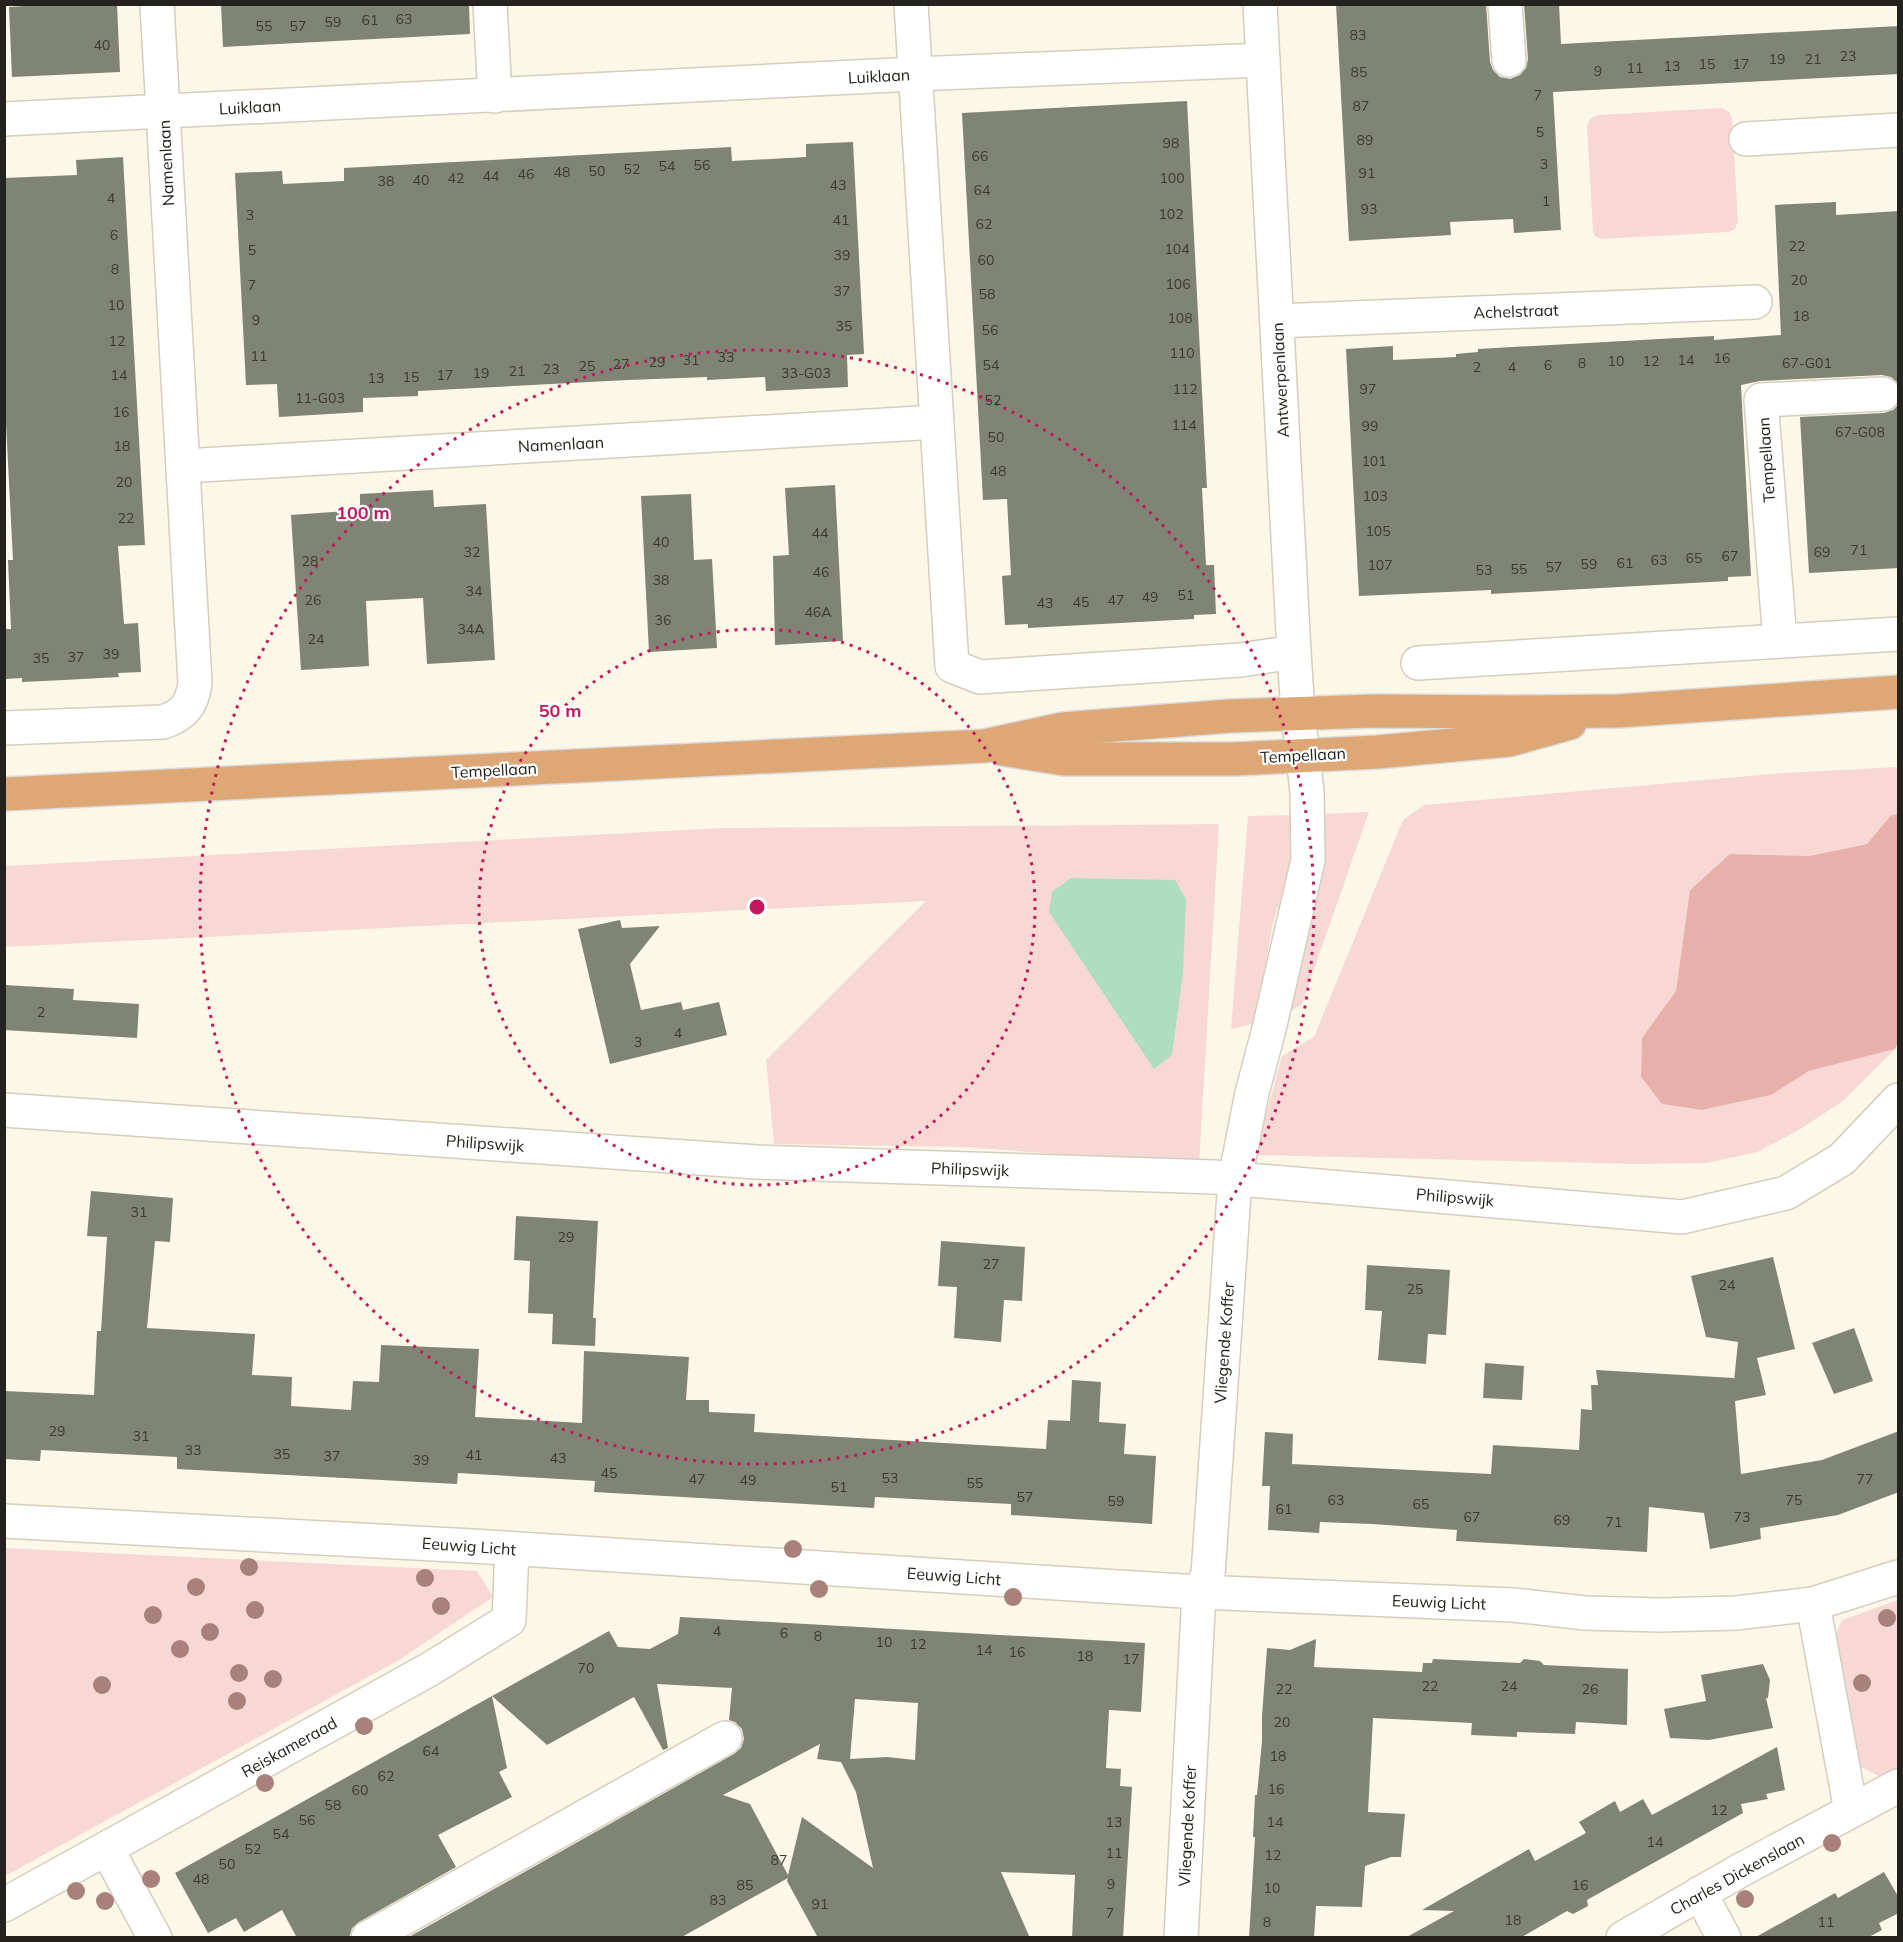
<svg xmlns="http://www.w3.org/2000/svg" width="1903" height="1942" font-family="Mulish,sans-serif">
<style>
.green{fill:#f8d8d5}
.forest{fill:#e7b0ab}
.water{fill:#aeddbf}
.building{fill:#7f8475;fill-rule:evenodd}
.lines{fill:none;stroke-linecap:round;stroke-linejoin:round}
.minor-casing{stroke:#d4cebf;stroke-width:36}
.major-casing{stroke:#dcdcdb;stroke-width:36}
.minor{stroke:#fff;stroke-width:33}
.major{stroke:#dea876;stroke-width:33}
.tree{fill:#a7817a}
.ring{fill:none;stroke:#c2185b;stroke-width:3;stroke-dasharray:3 6}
.labels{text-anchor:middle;stroke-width:4.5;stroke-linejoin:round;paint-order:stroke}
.number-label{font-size:14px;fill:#3b3a32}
.street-label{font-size:16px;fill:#24221c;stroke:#fff}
.centre{fill:#c2185b;stroke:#fff;stroke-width:3}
.ring-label{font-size:18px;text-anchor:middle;font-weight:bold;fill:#c2185b;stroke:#fff;stroke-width:4.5;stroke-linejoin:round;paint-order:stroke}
</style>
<rect width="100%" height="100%" fill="#fdf7e7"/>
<g class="green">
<path d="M1722,108l7,4 3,6 6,103 -3,8 -7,3 -126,7 -7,-3 -2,-5 -6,-105 3,-7 8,-4z"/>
<path d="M1898,767v47l-7,1 -24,29 -58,12 -78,-2 -41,36 -14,101 -34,47 -1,39 21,27 40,6 69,-15 38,-24 86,-22 -52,52 -44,29 -42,22 -50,11 -71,1 -381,-9 27,-99 32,-19 89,-217 21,-15 359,-32z"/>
<path d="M1369,812l-67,192 -14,9 19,-68 14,-79 2,-52z"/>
<path d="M1292,815l3,37 -22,71 -9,49 4,25 -8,25 -29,7 17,-213z"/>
<path d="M1219,824l-20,340 -238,-17 -187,-3 -8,-84 160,-159 -921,46v-81l717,-38z"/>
<path d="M5,1548l472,23 16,26 -94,63 -394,216z"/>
<path d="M1898,1600v174l-11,6 -32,-16 -22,-122 9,-22z"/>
</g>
<path class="forest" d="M1898,814v229l-3,6 -86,22 -38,24 -69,15 -40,-6 -21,-27 1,-39 34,-47 14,-101 40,-36 79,2 58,-12 24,-29z"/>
<path class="water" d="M1071,878l104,2 11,19 -3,74 -11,82 -18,14 -105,-157 3,-20z"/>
<g class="building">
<path d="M55,4h62l3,68 -108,5 -3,-70z"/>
<path d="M221,4h248l1,30 -247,13z"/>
<path d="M1336,4h150l4,58 3,8 7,7 10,2 10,-4 6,-7 2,-9 -4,-55h35l2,40 338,-18v48l-346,18 8,138 -47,3 -1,-14 -63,3 1,13 -102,6z"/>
<path d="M1187,101l20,387h-5l4,77h8l2,49 -22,1v4l-166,9v-4l-23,1 -3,-49 9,-1 -4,-76 -24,1 -21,-387z"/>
<path d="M853,142l11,212 -17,1 1,32 -82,4 -1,-14 -58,3v-3l-79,3 -210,11v5l-55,2v14l-84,5 -2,-33 -31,1 -11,-212 47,-2 1,13 61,-3v-13l387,-21 1,14 74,-4v-13z"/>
<path d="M123,157l22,388 -27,1 6,78 14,-1 3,49 -23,1 1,4 -55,3 -42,2v-4l-18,1v-50h7l-3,-69h5l-9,-175v-207l73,-3 -1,-15z"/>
<path d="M1836,202v13l63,-4v173l-8,-7 -9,-2 -122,6 -19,4 10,191 -23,1v4l-237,13v-4l-132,6 -13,-247 47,-3v14l63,-3v-3l22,-2v-3l236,-13v4l67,-5 -6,-130z"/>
<path d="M1899,404v164l-90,5 -9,-156 84,-4 9,-3z"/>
<path d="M835,485l8,156 -68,4 -2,-89 16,-1 -4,-67z"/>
<path d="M433,490l1,17 52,-3 9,156 -68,4 -4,-66 -57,3 3,65 -68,4 -10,-155 69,-5v-16z"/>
<path d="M691,494l3,66 18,-1 5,89 -68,4 -8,-156z"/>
<path d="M620,920l2,8 38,-2 -30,38 11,46 40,-8 2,8 36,-8 8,33 -117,29 -32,-135z"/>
<path d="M4,985l70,4 -1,11 66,4 -2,34 -133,-8z"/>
<path d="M91,1191l82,7 -3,44 -15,-1 -8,87 108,6 -3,41 40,2 -1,29 60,4 2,-29 26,1 2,-37 98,4 -4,68 107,6 2,-72 105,6 -3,43h23v12l46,2 -1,18 292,17 2,-29 22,1 2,-41 29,2 -2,40 27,2 -2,30 32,2 -4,68 -141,-9v-11l-79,-4 -57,-3 -1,11 -191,-11 -89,-5 1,-11 -137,-8 -1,11 -280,-15v-12l-136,-7 -1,11 -36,-2v-68l90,4 3,-64h4l6,-94 -20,-1z"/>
<path d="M516,1216l82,5 -5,97h3l-1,28 -43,-2 1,-30 -25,-1 2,-52 -16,-1z"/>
<path d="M941,1241l84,6 -3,54 -18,-1 -3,42 -47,-4 3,-51 -19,-1z"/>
<path d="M1773,1257l22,92 -38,9 9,37 -31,6 6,73 81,-14 77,-29v61l-61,23 -78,13 1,11 -51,10 -6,-36 -55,-6 -2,45 -191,-11 1,-11 -85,-6 -52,-2 -1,11 -51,-3 2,-44h-8l3,-54 28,2 -1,30 199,10 2,-29 86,5 2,-41 11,1 -1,-25h7l-2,-15 138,8v3l4,-39 -32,-5 -15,-61z"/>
<path d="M1367,1265l83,5 -4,65 -18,-1 -2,30 -48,-4 4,-49 -17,-1z"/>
<path d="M1854,1328l19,53 -39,13 -22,-51z"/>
<path d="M1485,1363l39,3 -2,34 -39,-2z"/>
<path d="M680,1617l465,26 -4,69 -32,-2 -3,58 15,1 -1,17 12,1 -9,151h-51l3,-63 -74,-3 29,66h-212l-31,-57 1,-3 -108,60h-273l327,-184 7,-6 3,-9 -2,-10 -7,-7 -6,-2 3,-32 -75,-4 11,64 -5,2 -29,-53 -87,48 -55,-49 117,-65 9,16 32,2 28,-15zM855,1699l63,4 -3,57 -28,-3 -37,2zM820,1744l-3,15 24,3 15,30 17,76 -71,-51 -14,58 -38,-71 -27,-9z"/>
<path d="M1316,1639l-2,28 108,5 1,-9h9l1,-4 87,4 4,-4 16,2 4,4 84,4 -1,56 -51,-3 -1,12 -58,-2v5l-46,-2 1,-12 -99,-5 -5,94 37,2 -4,43h-10l-26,9 -3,41 -46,-1 -2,32h-65l6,-101h-2l2,-42h2l5,-54v-25l5,-68 23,2z"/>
<path d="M1763,1664l7,16 -2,18h-2l7,30 -64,12 -39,-2 -6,-29 42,-8 -5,-26z"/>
<path d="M492,1696l15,72 -8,4 13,25 -74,38 18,32 -97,55 -7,6 -3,10h-52l-15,-28 -38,22 -8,-14 -28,15 -33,-60z"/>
<path d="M1777,1747l8,43 -19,4 2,5 -27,5 2,9 -156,87 1,6 -15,8 -6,-3 -47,27h-115l49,-27 -32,-1 107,-61 6,12 51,-28 -7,-11 36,-21 5,11 23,-13 9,16z"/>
<path d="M1884,1872l15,26v15l-20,10 3,7 -15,8h-113l81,-45 3,5z"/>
</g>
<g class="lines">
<defs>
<g id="minor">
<path d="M490,4l5,92"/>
<path d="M911,4l41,662 28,11 261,-17 53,-8"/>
<path d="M1505,4l4,56"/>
<path d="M4,119l911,-45 348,-14"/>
<path d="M1746,139l152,-9"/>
<path d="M1277,321l478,-19"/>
<path d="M184,466l753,-44"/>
<path d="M1780,641l-19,-241 122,-6"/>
<path d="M1418,663l480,-29"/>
<path d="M4,728l159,-6c21,-7 29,-17 32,-39l-38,-679"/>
<path d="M4,1110l753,52 457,15 468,40 104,-24 56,-34 56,-59"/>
<path d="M4,1521l468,25 727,46 314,13 72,8 75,2 76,-2 77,-9 85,-27"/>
<path d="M1813,1604l38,207"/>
<path d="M107,1849l48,89"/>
<path d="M1700,1893l24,45"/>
<path d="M4,1905l426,-236 79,-49 3,-71"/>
<path d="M368,1938l357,-200"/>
<path d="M1181,1938l18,-346 9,-17 27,-396 17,-86 17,-64 39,-169 -1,-68 -9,-79 -4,-61 -34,-648"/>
<path d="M1623,1938l116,-67 159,-85"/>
</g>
<g id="major">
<path d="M1002,749l62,10h170l143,-7 132,-12 61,-17"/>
<path d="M4,794l980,-48 79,-17 167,-13 144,-5 138,1 106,-1 280,-19"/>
</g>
</defs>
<use href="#minor" class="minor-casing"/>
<use href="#major" class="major-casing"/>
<use href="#minor" class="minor"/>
<use href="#major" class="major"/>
</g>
<g class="tree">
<circle cx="793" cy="1549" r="9"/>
<circle cx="249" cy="1567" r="9"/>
<circle cx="425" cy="1578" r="9"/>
<circle cx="196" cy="1587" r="9"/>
<circle cx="819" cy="1589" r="9"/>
<circle cx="1013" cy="1597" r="9"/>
<circle cx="441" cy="1606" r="9"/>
<circle cx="255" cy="1610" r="9"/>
<circle cx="153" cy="1615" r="9"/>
<circle cx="1887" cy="1618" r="9"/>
<circle cx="210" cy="1632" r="9"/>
<circle cx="180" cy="1649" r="9"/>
<circle cx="239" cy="1673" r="9"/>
<circle cx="273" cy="1679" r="9"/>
<circle cx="1862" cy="1683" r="9"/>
<circle cx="102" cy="1685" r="9"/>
<circle cx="237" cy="1701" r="9"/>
<circle cx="364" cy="1726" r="9"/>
<circle cx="265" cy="1783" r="9"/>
<circle cx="1832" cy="1843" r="9"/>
<circle cx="151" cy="1879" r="9"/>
<circle cx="76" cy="1891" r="9"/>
<circle cx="1745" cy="1899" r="9"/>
<circle cx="105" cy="1901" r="9"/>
</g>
<g class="ring">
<circle cx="757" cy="907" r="278"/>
<circle cx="757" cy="907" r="557"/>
</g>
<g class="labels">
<g class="number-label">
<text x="404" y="24">63</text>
<text x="370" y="25">61</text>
<text x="333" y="27">59</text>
<text x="264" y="31">55</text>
<text x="298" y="31">57</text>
<text x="1358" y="40">83</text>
<text x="102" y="50">40</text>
<text x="1848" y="61">23</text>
<text x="1777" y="64">19</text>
<text x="1813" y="64">21</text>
<text x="1707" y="69">15</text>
<text x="1741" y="69">17</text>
<text x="1672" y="71">13</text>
<text x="1635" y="73">11</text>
<text x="1598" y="76">9</text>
<text x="1359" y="77">85</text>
<text x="1538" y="100">7</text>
<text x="1361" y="111">87</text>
<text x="1540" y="137">5</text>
<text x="1365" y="145">89</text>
<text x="1171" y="148">98</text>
<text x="980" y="161">66</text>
<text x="1544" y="169">3</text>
<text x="702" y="170">56</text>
<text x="667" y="171">54</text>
<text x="632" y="174">52</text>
<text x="597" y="176">50</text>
<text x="562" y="177">48</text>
<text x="1367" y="178">91</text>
<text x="526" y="179">46</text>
<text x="491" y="181">44</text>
<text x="456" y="183">42</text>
<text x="1172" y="183">100</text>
<text x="421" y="185">40</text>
<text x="386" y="186">38</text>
<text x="838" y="190">43</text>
<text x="982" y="195">64</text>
<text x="111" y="203">4</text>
<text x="1546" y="206">1</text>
<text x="1369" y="214">93</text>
<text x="1171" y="219">102</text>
<text x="250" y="220">3</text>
<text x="841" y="225">41</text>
<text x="984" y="229">62</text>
<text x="114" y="240">6</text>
<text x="1797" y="251">22</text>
<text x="1177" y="254">104</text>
<text x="252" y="255">5</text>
<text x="842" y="260">39</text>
<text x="986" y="265">60</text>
<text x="115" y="274">8</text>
<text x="1799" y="285">20</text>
<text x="1178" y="289">106</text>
<text x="252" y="290">7</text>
<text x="842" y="296">37</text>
<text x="987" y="299">58</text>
<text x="116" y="310">10</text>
<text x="1801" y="321">18</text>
<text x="1180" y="323">108</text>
<text x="256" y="325">9</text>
<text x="844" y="331">35</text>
<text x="990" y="335">56</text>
<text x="117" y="346">12</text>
<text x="1182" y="358">110</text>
<text x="259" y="361">11</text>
<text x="726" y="362">33</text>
<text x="1722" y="363">16</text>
<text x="691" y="365">31</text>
<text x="1686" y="365">14</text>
<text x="1616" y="366">10</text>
<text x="1651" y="366">12</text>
<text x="657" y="367">29</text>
<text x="1582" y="368">8</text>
<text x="1807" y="368">67-G01</text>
<text x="621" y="369">27</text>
<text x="991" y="370">54</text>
<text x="1548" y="370">6</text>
<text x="587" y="371">25</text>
<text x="1477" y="372">2</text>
<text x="1512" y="372">4</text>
<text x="551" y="374">23</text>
<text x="517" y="376">21</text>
<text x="481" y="378">19</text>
<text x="806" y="378">33-G03</text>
<text x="119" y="380">14</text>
<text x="445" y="380">17</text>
<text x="411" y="382">15</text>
<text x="376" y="383">13</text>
<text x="1185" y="394">112</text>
<text x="1368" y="394">97</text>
<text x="320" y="403">11-G03</text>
<text x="993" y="405">52</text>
<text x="121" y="417">16</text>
<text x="1184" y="430">114</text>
<text x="1370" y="431">99</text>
<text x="1860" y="437">67-G08</text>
<text x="996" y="442">50</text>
<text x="122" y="451">18</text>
<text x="1374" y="466">101</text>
<text x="998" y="476">48</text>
<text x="124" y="487">20</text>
<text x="1375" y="501">103</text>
<text x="126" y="523">22</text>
<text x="1378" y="536">105</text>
<text x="820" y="538">44</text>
<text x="661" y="547">40</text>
<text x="1859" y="555">71</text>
<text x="472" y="557">32</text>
<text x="1822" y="557">69</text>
<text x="1730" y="561">67</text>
<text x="1694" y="563">65</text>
<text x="1659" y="565">63</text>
<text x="310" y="566">28</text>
<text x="1625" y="568">61</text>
<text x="1589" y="569">59</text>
<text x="1380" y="570">107</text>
<text x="1554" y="572">57</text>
<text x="1519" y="574">55</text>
<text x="1484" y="575">53</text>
<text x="821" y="577">46</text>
<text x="661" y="585">38</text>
<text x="474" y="596">34</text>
<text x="1186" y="600">51</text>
<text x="1150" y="602">49</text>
<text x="313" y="605">26</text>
<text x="1116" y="605">47</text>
<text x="1081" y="607">45</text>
<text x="1045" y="608">43</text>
<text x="818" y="617">46A</text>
<text x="663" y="625">36</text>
<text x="471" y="634">34A</text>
<text x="316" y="644">24</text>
<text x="111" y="659">39</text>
<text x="76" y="662">37</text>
<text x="41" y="663">35</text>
<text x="41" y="1017">2</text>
<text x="678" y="1038">4</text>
<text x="638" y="1047">3</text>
<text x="139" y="1217">31</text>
<text x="566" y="1242">29</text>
<text x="991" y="1269">27</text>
<text x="1727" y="1290">24</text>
<text x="1415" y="1294">25</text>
<text x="57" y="1436">29</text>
<text x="141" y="1441">31</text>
<text x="193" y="1455">33</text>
<text x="282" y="1459">35</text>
<text x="474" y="1460">41</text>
<text x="332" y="1461">37</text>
<text x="558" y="1463">43</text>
<text x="421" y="1465">39</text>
<text x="609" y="1478">45</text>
<text x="890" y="1483">53</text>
<text x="697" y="1484">47</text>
<text x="1865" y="1484">77</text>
<text x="748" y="1485">49</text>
<text x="975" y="1488">55</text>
<text x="839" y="1492">51</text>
<text x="1025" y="1502">57</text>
<text x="1336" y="1505">63</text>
<text x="1794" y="1505">75</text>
<text x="1116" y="1506">59</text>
<text x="1421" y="1509">65</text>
<text x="1284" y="1514">61</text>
<text x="1472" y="1522">67</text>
<text x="1742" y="1522">73</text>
<text x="1562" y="1525">69</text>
<text x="1614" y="1527">71</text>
<text x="717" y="1636">4</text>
<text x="784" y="1638">6</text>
<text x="818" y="1641">8</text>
<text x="884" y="1647">10</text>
<text x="918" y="1649">12</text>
<text x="984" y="1655">14</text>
<text x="1017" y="1657">16</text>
<text x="1085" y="1661">18</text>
<text x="1131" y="1664">17</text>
<text x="586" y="1673">70</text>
<text x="1430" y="1691">22</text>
<text x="1509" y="1691">24</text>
<text x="1284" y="1694">22</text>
<text x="1590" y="1694">26</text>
<text x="1282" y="1727">20</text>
<text x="431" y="1756">64</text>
<text x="1278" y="1761">18</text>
<text x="386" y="1781">62</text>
<text x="1276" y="1794">16</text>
<text x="360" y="1795">60</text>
<text x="333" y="1810">58</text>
<text x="1719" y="1815">12</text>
<text x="307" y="1825">56</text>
<text x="1114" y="1827">13</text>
<text x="1275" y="1827">14</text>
<text x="281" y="1839">54</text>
<text x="1655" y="1847">14</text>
<text x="253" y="1854">52</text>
<text x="1114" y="1858">11</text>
<text x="1273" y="1860">12</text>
<text x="779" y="1865">87</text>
<text x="227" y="1869">50</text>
<text x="201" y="1884">48</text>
<text x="1111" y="1889">9</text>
<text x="745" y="1890">85</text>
<text x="1580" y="1890">16</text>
<text x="1272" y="1893">10</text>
<text x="718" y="1905">83</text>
<text x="820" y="1909">91</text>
<text x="1110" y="1918">7</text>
<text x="1513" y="1925">18</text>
<text x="1267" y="1927">8</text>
<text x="1826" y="1927">11</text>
</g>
<g class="street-label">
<text transform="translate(879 76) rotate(-3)" y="6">Luiklaan</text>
<text transform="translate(250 107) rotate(-3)" y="6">Luiklaan</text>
<text transform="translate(166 163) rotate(-93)" y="6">Namenlaan</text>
<text transform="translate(1516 311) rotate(-2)" y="6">Achelstraat</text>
<text transform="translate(1280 380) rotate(-93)" y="6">Antwerpenlaan</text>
<text transform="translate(561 444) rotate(-3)" y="6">Namenlaan</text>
<text transform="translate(1766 460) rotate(-94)" y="6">Tempellaan</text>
<text transform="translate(1303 755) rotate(-3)" y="6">Tempellaan</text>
<text transform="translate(494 770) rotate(-3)" y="6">Tempellaan</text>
<text transform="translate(485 1143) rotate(4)" y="6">Philipswijk</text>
<text transform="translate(970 1169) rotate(2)" y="6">Philipswijk</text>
<text transform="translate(1455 1197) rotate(5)" y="6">Philipswijk</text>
<text transform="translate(1224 1343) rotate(-86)" y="6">Vliegende Koffer</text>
<text transform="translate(469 1546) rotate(4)" y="6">Eeuwig Licht</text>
<text transform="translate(954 1576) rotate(4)" y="6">Eeuwig Licht</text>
<text transform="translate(1439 1602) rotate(2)" y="6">Eeuwig Licht</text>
<text transform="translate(289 1747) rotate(-29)" y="6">Reiskameraad</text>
<text transform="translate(1187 1826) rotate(-87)" y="6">Vliegende Koffer</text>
<text transform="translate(1737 1874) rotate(-29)" y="6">Charles Dickenslaan</text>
</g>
</g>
<circle cx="757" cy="907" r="9" class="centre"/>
<g class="ring-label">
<text x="363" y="519">100 m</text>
<text x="560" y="717">50 m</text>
</g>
<rect width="1903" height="1942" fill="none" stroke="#24221c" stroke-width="12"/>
</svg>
